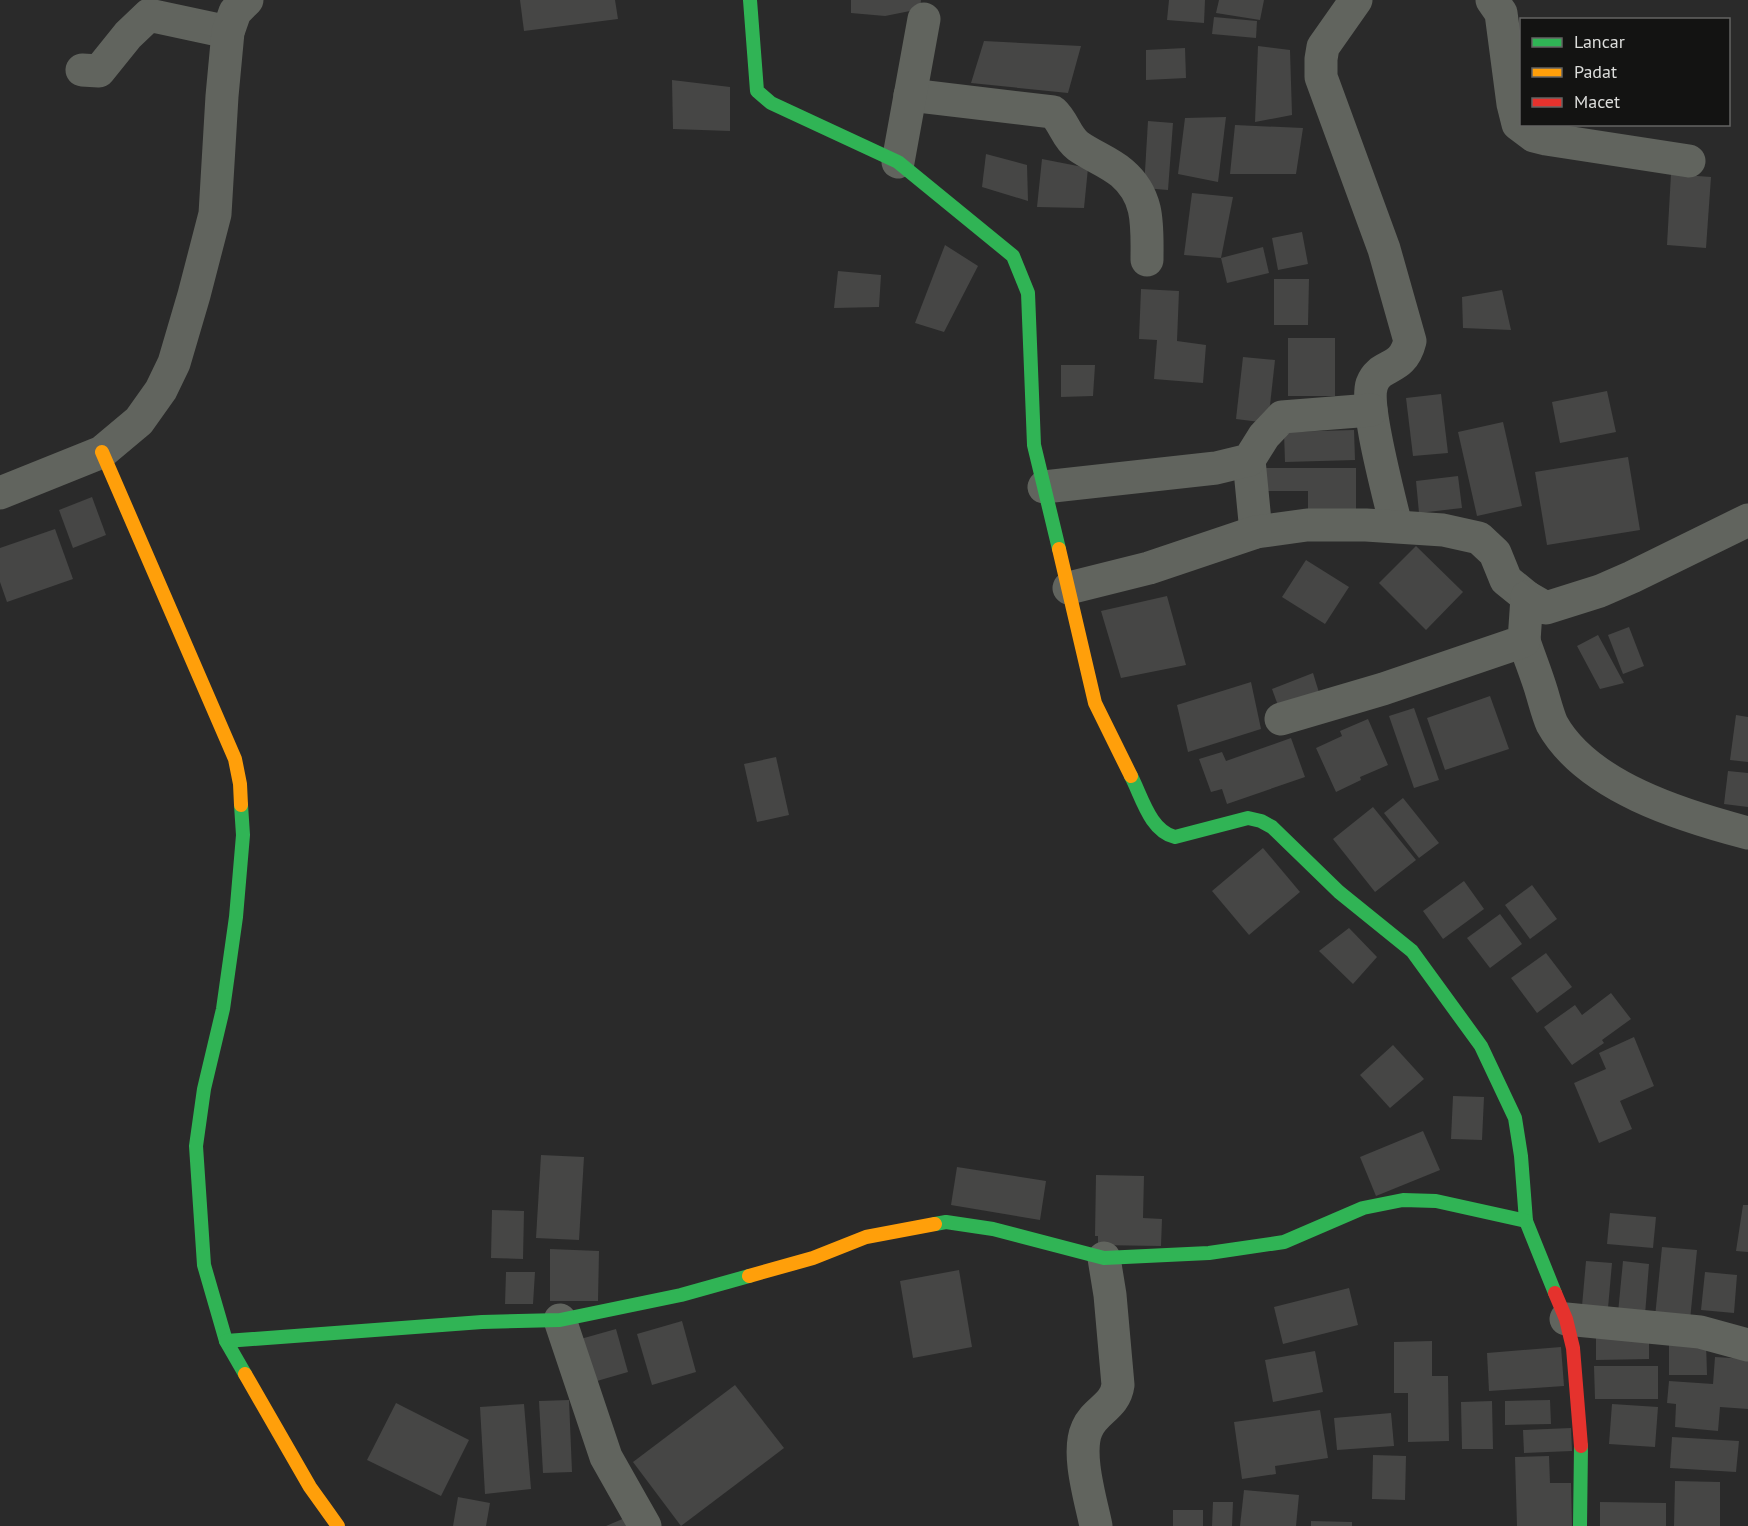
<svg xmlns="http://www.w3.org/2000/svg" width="1748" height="1526" font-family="'PT Sans',sans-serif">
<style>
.building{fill:#464645}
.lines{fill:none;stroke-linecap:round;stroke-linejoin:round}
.street{stroke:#61645e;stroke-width:33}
.fast{stroke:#30b455;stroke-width:14}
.slow{stroke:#ff9f0a;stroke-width:14}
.jam{stroke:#e5322d;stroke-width:14}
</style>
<rect width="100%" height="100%" fill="#2a2a2a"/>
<g class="building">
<path d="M520,0h95l3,19 -94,12z"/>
<path d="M851,0h70l-1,9 -35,7 -34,-3z"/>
<path d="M1169,0h36l-1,23 -37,-3z"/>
<path d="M1219,0h45l-4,20 -44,-7z"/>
<path d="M1214,17l43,4 -1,17 -44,-4z"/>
<path d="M984,41l97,5 -13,47 -97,-10z"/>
<path d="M1258,46l32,4 2,65 -37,7z"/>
<path d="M1185,48l1,30 -40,2v-30z"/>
<path d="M672,80l58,7v44l-57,-2z"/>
<path d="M1226,117l-8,65 -40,-8 7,-56z"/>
<path d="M1148,121l25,2 -5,67 -24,-2z"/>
<path d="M1235,125l68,3 -7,46h-66z"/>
<path d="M986,154l41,11 1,36 -46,-14z"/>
<path d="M1042,159l46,9 -4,40 -47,-1z"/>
<path d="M1671,174l40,3 -5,71 -39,-3z"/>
<path d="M1192,193l41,4 -12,61 -37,-3z"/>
<path d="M1302,232l6,32 -30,6 -6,-32z"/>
<path d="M945,245l33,21 -34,66 -29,-9z"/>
<path d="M1263,247l6,26 -42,10 -6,-25z"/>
<path d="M838,271l43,4 -2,32 -45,1z"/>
<path d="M1274,279h35l-1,46h-34z"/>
<path d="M1141,289l38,2 -2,50 29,4 -3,38 -49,-4 3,-39 -18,-1z"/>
<path d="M1502,290l9,40 -48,-2 -1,-31z"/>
<rect x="1288" y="338" width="47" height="58"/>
<path d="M1243,357l32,3 -7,63 -32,-4z"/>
<path d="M1061,365h34l-2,31 -32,1z"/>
<path d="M1607,391l9,41 -56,11 -8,-41z"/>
<path d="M1441,394l7,59 -35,3 -7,-58z"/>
<path d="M1503,422l19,84 -45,10 -19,-84z"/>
<path d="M1354,430l1,30 -70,2 -1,-30z"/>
<path d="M1628,457l12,73 -93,15 -12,-73z"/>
<path d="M1266,468h90v53h-48v-30h-42z"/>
<path d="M1458,476l4,32 -43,5 -3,-32z"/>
<path d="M92,497l14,38 -33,13 -14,-38z"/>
<path d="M55,529l18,50 -66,23 -7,-20v-34z"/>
<path d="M1416,546l47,46 -37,38 -47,-47z"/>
<path d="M1306,560l43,27 -24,37 -43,-27z"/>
<path d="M1167,596l19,69 -65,13 -20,-67z"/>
<path d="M1629,627l15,39 -21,8 -15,-39z"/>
<path d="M1598,635l26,48 -24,6 -23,-43z"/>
<path d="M1313,673l8,26 -41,12 -8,-22z"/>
<path d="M1251,682l10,47 -73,23 -11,-47z"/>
<path d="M1490,696l19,53 -64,21 -18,-52z"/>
<path d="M1414,708l25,72 -25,8 -25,-72z"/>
<path d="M1736,715l12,2v45l-18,-2z"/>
<path d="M1368,719l20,46 -28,12 1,3 -25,12 -20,-44 26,-12 -2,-5z"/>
<path d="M1291,738l14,39 -78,27 -5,-15 -11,3 -12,-33 23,-7 4,9z"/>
<path d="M776,757l13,58 -32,7 -13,-58z"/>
<path d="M1728,771l20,2v34l-24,-3z"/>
<path d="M1403,798l36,45 -20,15 -35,-45z"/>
<path d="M1373,807l43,53 -41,32 -42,-53z"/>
<path d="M1263,848l37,44 -51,43 -37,-44z"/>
<path d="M1464,881l20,28 -41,30 -20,-28z"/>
<path d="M1532,885l25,34 -27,20 -25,-34z"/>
<path d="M1500,914l22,30 -32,24 -23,-30z"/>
<path d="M1349,928l28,29 -24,27 -34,-33z"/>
<path d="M1546,953l26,34 -35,26 -26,-35z"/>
<path d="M1611,993l20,26 -29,21 2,3 -32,22 -28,-38 31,-22 7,10z"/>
<path d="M1634,1037l20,49 -34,15 12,28 -33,14 -25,-60 32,-14 -7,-16z"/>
<path d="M1393,1045l31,34 -34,29 -30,-33z"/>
<path d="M1453,1096l31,1 -2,43 -31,-1z"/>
<path d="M1423,1131l17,39 -64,26 -16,-39z"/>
<path d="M541,1155l43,2 -5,83 -43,-2z"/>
<path d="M957,1167l89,14 -6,39 -89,-15z"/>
<path d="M1096,1175l48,1 -1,42 19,1 -1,27 -63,-1v-9h-3z"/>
<path d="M1743,1205h5v47l-12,-1z"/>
<path d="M492,1210l32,1 -1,48 -32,-1z"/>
<path d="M1610,1213l46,4 -3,31 -46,-4z"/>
<path d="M1662,1247l35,3 -7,70 -35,-3z"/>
<path d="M550,1249l49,2 -1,50h-48z"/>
<path d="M1586,1261l26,2 -4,45 -26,-2z"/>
<path d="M1623,1261l26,3 -4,51 -27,-2z"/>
<path d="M959,1270l13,77 -59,11 -13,-77z"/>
<path d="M506,1272h29l-2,32h-28z"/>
<path d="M1705,1272l32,3 -3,38 -33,-3z"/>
<path d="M1349,1288l9,37 -75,19 -9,-37z"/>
<path d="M682,1321l14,51 -44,13 -15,-51z"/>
<path d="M616,1329l12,43 -38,11 -13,-43z"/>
<path d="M1596,1331h53v28l-53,1z"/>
<path d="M1432,1341v35h16l1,65 -41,1v-49h-14v-51z"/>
<path d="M1669,1343h37l1,32h-38z"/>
<path d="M1561,1347l3,39 -75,5 -2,-38z"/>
<path d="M1315,1351l8,41 -50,10 -8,-42z"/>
<path d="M1715,1357l33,2v50l-28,-2 -2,24 -43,-4 1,-23 -9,-1 2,-22 44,3z"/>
<path d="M1594,1366h64v33h-63z"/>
<path d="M735,1385l49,63 -103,78 -48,-64z"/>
<path d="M569,1400l3,72 -29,1 -4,-72z"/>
<path d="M1550,1400l1,24 -46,1v-24z"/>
<path d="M1492,1401l1,48h-31l-1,-47z"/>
<path d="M396,1403l73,37 -28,56 -74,-36z"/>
<path d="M524,1404l7,85 -46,5 -5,-87z"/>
<path d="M1612,1404l46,3 -3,40 -46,-3z"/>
<path d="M1320,1410l8,48 -53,8 1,8 -34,5 -8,-57z"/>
<path d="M1391,1413l3,33 -57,4 -3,-32z"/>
<path d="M1571,1428l1,23 -48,2 -1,-23z"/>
<path d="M1672,1437l67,4 -3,31 -66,-4z"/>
<path d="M1373,1455l33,1 -1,44 -33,-1z"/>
<path d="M1549,1456l1,27h21l1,43h-55l-2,-69z"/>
<path d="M1675,1481l45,1v44h-46z"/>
<path d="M1244,1490l55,5 -3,31h-56z"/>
<path d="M458,1497l32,6 -4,23h-33z"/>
<path d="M1213,1502h20l-1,24h-20z"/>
<path d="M1600,1502l66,1v23h-66z"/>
<rect x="1173" y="1510" width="30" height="16"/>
<path d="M632,1515l5,11h-31z"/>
<path d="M1311,1521l41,1v4h-41z"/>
</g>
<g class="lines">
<g class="street">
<path d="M1356,0l-33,47 -2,12v18l63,172 26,92c-8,32 -30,21 -38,43 -8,22 18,115 24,142"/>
<path d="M1492,0l9,13 12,91 5,20 16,12 12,3 143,22"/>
<path d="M82,70l17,1 29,-36 21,-20 79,17"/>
<path d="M910,95l143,17c11,10 13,25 25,34 14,10 31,16 44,27 28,24 25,53 25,87"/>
<path d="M898,162l26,-143"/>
<path d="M1249,460l7,72"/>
<path d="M1044,487l172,-19 33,-8 15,-24 18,-19 89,-7"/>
<path d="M0,493l102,-41 37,-31 22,-31 13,-27 20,-68 21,-81 7,-118 6,-64 7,-20 12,-12"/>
<path d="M1069,588l80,-20 107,-36 51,-7h59l77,5 36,8 16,15 11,27 21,17"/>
<path d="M1524,641c6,18 13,35 18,52 3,10 6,22 10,31 35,63 131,92 196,109"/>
<path d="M1281,719l102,-30 141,-48 3,-44 19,11 54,-17 32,-14 116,-57"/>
<path d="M1566,1319l134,13 48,13"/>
<path d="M560,1320l46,137 39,69"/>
<path d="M1096,1526c-5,-25 -20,-73 -9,-97 8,-19 28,-22 31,-44l-8,-90 -6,-37"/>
</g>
<g class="fast">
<path d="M750,0l7,91 14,12 127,59 115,94 15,37 6,152 25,104"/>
<path d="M1131,776c11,21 19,55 44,61l73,-19 13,3 11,6 67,65 73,59 69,95 34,72 6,38 5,65 29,72"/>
<path d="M241,805l2,30 -7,82 -13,92 -19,80 -8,57 8,119 22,76 19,33"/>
<path d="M935,1224l11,-2 47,7 111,29 105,-5 75,-11 79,-34 40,-8 33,1 90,20"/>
<path d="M226,1341l256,-19 78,-2 121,-25 68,-19"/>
<path d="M1580,1526l1,-80"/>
</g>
<g class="slow">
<path d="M102,452l133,307 5,25 1,21"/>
<path d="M1059,549l36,154 36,73"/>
<path d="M749,1276l64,-18 53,-21 69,-13"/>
<path d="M245,1374l65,113 28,39"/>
</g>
<path class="jam" d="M1555,1293l11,26 7,29 8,98"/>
</g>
<rect x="1520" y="18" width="210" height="108" fill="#131312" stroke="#646463" stroke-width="1.5"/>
<rect x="1532" y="38" width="30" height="9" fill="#30b455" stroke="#646463" stroke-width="1.5"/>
<text x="1574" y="48" font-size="18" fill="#dddedc">Lancar</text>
<rect x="1532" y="68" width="30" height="9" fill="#ff9f0a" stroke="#646463" stroke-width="1.5"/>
<text x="1574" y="78" font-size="18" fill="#dddedc">Padat</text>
<rect x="1532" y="98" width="30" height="9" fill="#e5322d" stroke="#646463" stroke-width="1.5"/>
<text x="1574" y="108" font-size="18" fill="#dddedc">Macet</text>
</svg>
